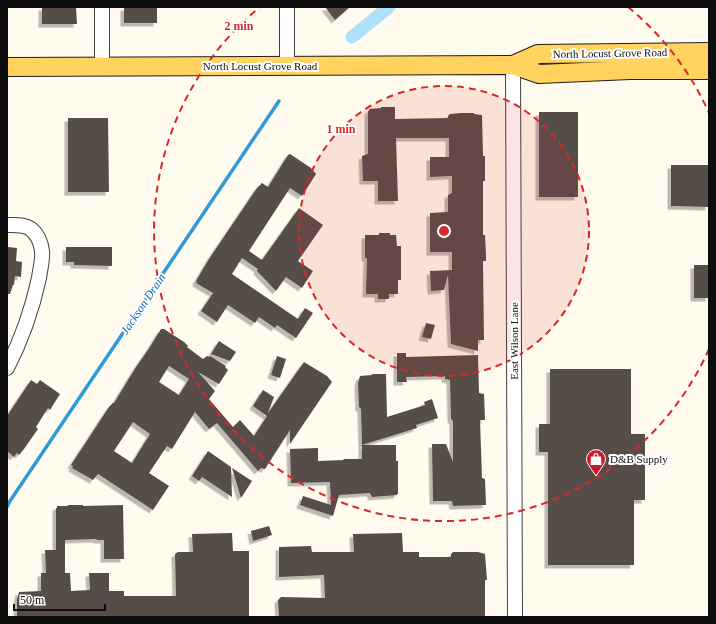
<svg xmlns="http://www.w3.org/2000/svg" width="716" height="624" font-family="'Times New Roman',serif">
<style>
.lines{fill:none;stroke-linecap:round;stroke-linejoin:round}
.stream{stroke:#2f9ad8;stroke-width:3.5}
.canal{stroke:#aee1fb;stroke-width:13}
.building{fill:#574e49;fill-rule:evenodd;filter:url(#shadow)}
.minor-casing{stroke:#414141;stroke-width:16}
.major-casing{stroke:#1f1f1f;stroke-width:20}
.minor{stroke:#fff;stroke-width:14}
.major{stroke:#ffd35e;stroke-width:18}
.ring{fill:none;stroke:#d62828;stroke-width:2;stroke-dasharray:7 5}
.labels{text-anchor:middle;stroke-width:4;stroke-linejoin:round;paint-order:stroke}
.street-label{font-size:11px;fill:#0e0e0e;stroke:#fff}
.poi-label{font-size:11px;fill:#0e0e0e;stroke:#fff;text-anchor:start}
.water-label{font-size:12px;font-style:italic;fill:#0c6aaa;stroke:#fff}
.centre{fill:#d62828;stroke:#fff;stroke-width:2}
.ring-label{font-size:12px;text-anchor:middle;font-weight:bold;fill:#d62828;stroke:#fff;stroke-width:4;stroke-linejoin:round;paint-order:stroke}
</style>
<defs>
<filter id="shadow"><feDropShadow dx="-3.5" dy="3.5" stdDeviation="0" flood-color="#0004"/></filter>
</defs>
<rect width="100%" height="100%" fill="#fffbee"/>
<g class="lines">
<path class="stream" d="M7,507l3,-6 269,-400"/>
<path class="canal" d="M352,37l37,-30"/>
</g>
<g class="building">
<path d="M42,7h34l1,17h-35z"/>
<rect x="124" y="7" width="33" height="16"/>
<path d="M325,7h25l-15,13z"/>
<path d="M381,107h14v12l53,-1v-2l2,-2 11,-1h13v1l8,1 1,41h2v25h-2v54h2l1,20v6h-3l1,79h-6v11l-27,-7 -3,-69 -4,15 -13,1 -1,-20 22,-1v-18h-22v-39l18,-1v-17l4,-2v-17l-22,1v-20h19v-19h-53l2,63h-20v-20h-15l-1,-25 6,-2v-43h1v-2l12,-1z"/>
<rect x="539" y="112" width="39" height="85"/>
<path d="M68,118h40l1,74h-41z"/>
<path d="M290,154l21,14 5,6 -14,22 -12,-8 -41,63 13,9 37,-52 24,17 -25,36 15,10 -11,17 -16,-11 -10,14 -19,-20 1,-2 -16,-11 -10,16 66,45 7,-11 8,5 -17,25 -19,-13 -2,3 -16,-11 -4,6 -27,-18 -11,17 -16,-11 12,-18 -17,-10 1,-1 -1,-1 13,-22 48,-71 5,-5 6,4 20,-32z"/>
<path d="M671,165h38v42l-38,-1z"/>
<path d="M379,233h11v2h6l1,11h4v34h-3v14h-9v5h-11v-5h-12l1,-36h-2v-23h14z"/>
<path d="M8,247l9,1 -1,13 6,1 -1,15 -6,-1 -1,9h-1l-3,9h-3z"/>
<path d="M66,247h46v19l-38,-1v-3h-8z"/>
<rect x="694" y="265" width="15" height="33"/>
<path d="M426,323l9,2 -4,14 -9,-2z"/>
<path d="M161,329h3l20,13 4,4 -1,1 16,12 4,-3 2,1 1,-1 16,10 -1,1 3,3 -9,14 -21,-12 17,19 -6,8 24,28 7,-7 14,16 13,-20 -14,-10 10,-16 11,7 -6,16 36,-51 23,14 5,6 -42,62v-14l-25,39 -4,-1 -3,3 -41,-48 -8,6 -14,-17 -23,37 -5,-3 -18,27 20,13 -16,24 -55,-36 -5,6 -21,-12 1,-2 -2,-1 38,-58 4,-4h1l22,-36 12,-17zM169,366l20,13 -10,16 -20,-13zM133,422l17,12 -18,29 -18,-12z"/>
<path d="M219,341l17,11 -6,9 -19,-7z"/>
<path d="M397,353h9v4l72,-2 1,38 5,1 1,26h-5l2,58 3,1 1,26 -33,1 -1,-5h-19l-1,-57h14l7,18v-41l-2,-2 -1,-39 -5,-1v-3l-39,1 1,5h-10z"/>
<path d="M277,356l9,3 -6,19 -9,-3z"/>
<path d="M550,369h81v65h14v66h-11v65h-86v-113h-9v-28h11z"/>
<path d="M372,374h14l1,43 38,-12 -1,-3 8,-3 6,19 -22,7 1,3 -55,17 -1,-36 -2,-2 -1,-24 2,-7 12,-1z"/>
<path d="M31,380l6,4 3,-4 20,14 -10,16 -2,-2 -12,19 2,2 -14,20 -5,6 -2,-2 -3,4 -7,-6v-35z"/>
<path d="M362,445h34v16h2v33h-1v1l-25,2 -2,-4 -31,2 -6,21 -33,-11 3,-9 28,9 -1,-23 -39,1 -1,-34 28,-1v13l26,-1 -1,-1h19z"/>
<path d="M208,451l23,16 1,30 -30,-20 -3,4 -7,-5z"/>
<path d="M232,468l20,13 -11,17z"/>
<path d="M68,505h15v1l40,-1 1,54h-20v-19h-7l-1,-1 -31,1v33h5l1,18 19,-1 -1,-17h20v18h15v5h52l-1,-42 3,-2h15l-1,-18 40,-1 1,18h16v66h-74l-18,-1 -140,1v-17l2,-8 22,-1v-18h5l-1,-23h11v-42h1v-2h11z"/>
<path d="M269,526l3,9 -19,6 -2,-10z"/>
<path d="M402,533l1,19h16v5h32v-3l2,-2h25l7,2 2,26h-2v37h-206l-1,-17 3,-3 44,1 -1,-23 -45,2v-30l32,-1 1,6h42l-1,-18z"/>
</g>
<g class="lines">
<defs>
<g id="minor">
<path d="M102,7v60"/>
<path d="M287,7v59"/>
<path d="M513,65l2,552"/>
<path d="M7,225c8,0 17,-1 24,4 6,5 10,14 11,22 1,9 -2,18 -3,27 -7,32 -17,61 -32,90"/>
</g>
<g id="major">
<path d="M513,65l25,-11 171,-2"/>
<path d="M7,67l506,-2 26,9 91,-4h79"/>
</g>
</defs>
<use href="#minor" class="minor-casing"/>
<use href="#major" class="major-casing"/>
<use href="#minor" class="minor"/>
<use href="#major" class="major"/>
</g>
<circle cx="444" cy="231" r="145" fill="#d62828" fill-opacity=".12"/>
<g class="ring">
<circle cx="444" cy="231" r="145"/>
<path d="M709 349A290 290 0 1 1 260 7M628 7A290 290 0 0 1 709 113"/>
</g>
<defs>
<symbol id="shop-pin" viewBox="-11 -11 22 30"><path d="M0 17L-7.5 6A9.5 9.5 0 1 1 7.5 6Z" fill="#c91a28" stroke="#fff"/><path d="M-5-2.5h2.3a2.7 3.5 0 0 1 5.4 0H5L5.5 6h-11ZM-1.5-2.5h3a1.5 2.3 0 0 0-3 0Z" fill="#fff"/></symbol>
</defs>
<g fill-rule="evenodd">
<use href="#shop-pin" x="585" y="448" width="22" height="30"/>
</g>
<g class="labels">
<g class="street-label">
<text transform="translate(610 53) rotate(-1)" y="4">North Locust Grove Road</text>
<text x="260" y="70">North Locust Grove Road</text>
<text transform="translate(514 341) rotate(-90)" y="4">East Wilson Lane</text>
</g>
<g class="poi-label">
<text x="610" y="463">D&amp;B Supply</text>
</g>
<g class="water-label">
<text transform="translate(143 304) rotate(-56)" y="4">Jackson Drain</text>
</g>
</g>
<circle cx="444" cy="231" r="6" class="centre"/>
<g class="ring-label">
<text x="239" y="30">2 min</text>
<text x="341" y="133">1 min</text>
</g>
<rect width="716" height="624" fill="none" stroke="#0e0e0e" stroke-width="16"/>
<path d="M14 604v6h91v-6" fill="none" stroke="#0e0e0e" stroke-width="2"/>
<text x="20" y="604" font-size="12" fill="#0e0e0e" stroke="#ffffff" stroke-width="3" paint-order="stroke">50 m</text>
</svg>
